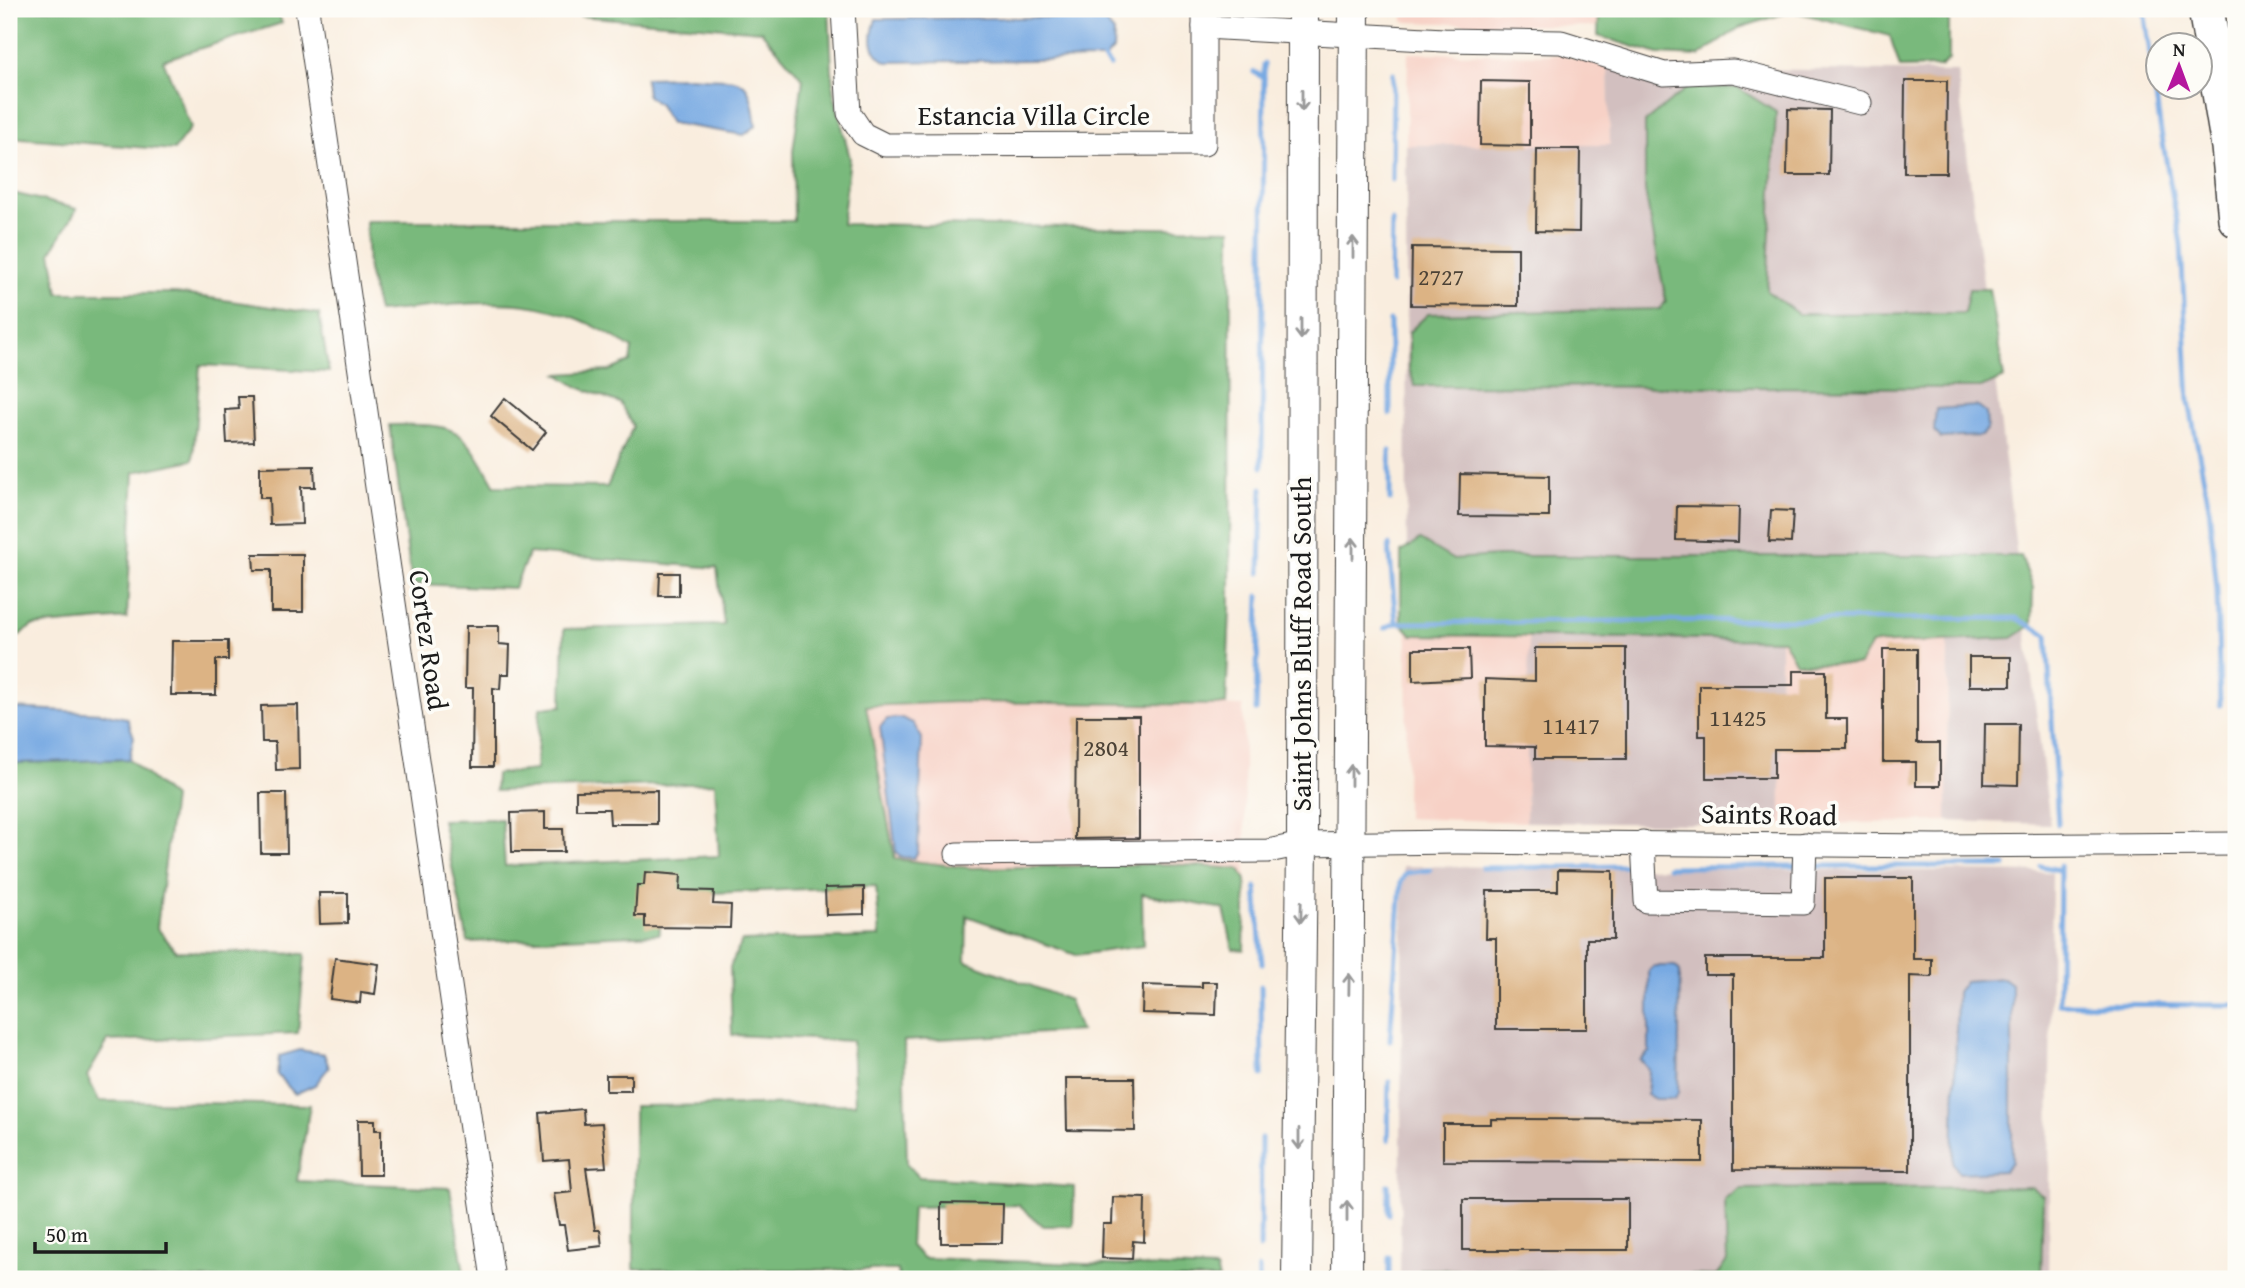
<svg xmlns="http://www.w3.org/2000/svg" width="2245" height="1288" font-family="'Gentium Book Plus',serif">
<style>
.built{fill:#f7d1c6}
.industrial{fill:#d2bfbf}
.forest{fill:#79b97b;stroke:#4a6a4c;stroke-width:2}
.water{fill:#77a9e2;stroke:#4a627f;stroke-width:2}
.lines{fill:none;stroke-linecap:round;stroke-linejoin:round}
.stream{stroke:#77a9e2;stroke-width:5}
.building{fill:#dcb384}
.minor-casing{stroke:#3d3b39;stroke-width:25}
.major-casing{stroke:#3d3b39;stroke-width:32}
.highway-casing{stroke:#3d3b39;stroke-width:38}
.minor{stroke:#fff;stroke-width:23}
.major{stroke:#fff;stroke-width:30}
.highway{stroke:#fff;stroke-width:35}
.oneway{stroke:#999}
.labels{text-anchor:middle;stroke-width:7;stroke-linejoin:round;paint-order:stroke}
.number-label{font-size:24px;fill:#4c4236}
.street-label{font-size:28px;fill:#1c1c1c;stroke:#fdfcf7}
</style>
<rect width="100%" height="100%" fill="#fdfcf7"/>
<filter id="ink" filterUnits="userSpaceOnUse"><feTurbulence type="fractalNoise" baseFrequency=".0143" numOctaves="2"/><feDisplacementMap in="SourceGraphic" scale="14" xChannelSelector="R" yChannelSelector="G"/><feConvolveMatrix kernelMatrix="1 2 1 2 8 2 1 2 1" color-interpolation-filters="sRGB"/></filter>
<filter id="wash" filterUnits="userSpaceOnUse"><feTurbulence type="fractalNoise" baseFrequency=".00686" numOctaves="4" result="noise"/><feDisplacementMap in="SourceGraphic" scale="28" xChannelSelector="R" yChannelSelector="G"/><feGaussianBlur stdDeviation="1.57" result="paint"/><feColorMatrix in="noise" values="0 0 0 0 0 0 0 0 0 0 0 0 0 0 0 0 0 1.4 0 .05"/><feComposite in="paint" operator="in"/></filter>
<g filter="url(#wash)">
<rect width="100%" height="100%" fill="#f9edde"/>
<g class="built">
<path d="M1403,9h209l-1,18 -208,-5z"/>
<path d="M1408,53l153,2 47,12 2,78h-204z"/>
<path d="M1407,627l123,2 -4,193 -120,-4z"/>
<path d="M1780,628l168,3 -1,190 -166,4z"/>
<path d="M959,702l284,4 3,174 -6,-11 -268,-1 -77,-9 -29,-153z"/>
</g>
<g class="industrial">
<path d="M1608,67l349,5 93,752 -103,-3 1,-190 -168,-3 1,197 -255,-3 3,-193 -122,-2 -1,-482h204z"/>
<path d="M1403,866l649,6 -4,407h-648z"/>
</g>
<g class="forest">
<path d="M9,9h268l5,14 -119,37 28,67 -17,23 -165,-13z"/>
<path d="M581,9h248l4,81 17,68 -8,66 389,5 -1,381 -4,95 -267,-3 -93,4 29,153 77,9 198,-4 70,5 6,11 -2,70 -11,-1 -9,-40 -82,-15 1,52 -67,9 -109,-39 -1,45 103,39 11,31 -176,10 3,123 12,13 155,10 -1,39h-30l-25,-21 -106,2 -2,39 14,12 292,11 3,10h-320l-1,-9 -264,-1v-163l221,-2 -3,-63 -120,-6 -2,-68 12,-26 138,-4 -4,-51 -211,9 -6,39 -191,8 -26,-122 60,-1 3,47 214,-10 -4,-73 -220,8 1,-17 40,-4 4,-62 22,-2 2,-77 160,-4 -7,-57 -188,-15 -15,35 -102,-4 -22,-159c69,-2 72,2 105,61l112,1 26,-61 -13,-23 -42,-16 -20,-13 50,-3 22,-9 2,-13c-88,-63 -153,-46 -254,-37l-10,-42 -2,-49h428l-1,-70 10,-72 -42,-48 -181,-15z"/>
<path d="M1599,9h341l9,12v38l-9,8 -40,1 -10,-32 -98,-25 -53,17 -40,28 -41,-2 -60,-18z"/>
<path d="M1688,87l50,1 38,24 -9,179 31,23 166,-1 5,-24h20l15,89 -23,10 -566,-2 -6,-17v-37l19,-18 232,-5 6,-8 -21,-110v-69z"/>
<path d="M9,192l68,17 -26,43 7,41h118l143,21 10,58 -129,-7 -7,95 -59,12 -7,146 -95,8 -23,17z"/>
<path d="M1420,540l32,19 47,-3h522l12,32 -1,37 -20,13 -141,6 -12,21 -63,-2 -13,-23 -371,-5 -11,-12v-71z"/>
<path d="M9,756l8,7 112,-4 44,39 -16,130 19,23 129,3 -7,79 -190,8 -21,35 12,25 211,4 -13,76 153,7 15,91h-456z"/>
<path d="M2031,1187l12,9 -2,83h-625l5,-10 295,7 11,-15 -2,-61 15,-11z"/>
</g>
<g class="water">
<path d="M1101,17l13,15 -1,18 -9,9 -218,3c-17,-12 -16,-24 -10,-43z"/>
<path d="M691,77c52,5 58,-7 65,49l-12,9 -74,-12 -11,-18 -12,-10 -2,-17z"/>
<path d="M1977,406l9,7 1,16 -6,7 -40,2 -7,-7 2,-22z"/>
<path d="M13,708l89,5 25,5 7,19 -5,22 -112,4 -8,-7z"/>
<path d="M902,718l11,5 9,15 -4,114 -4,6 -14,-1 -4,-5 -16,-125 7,-8z"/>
<path d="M1654,966h21l5,5 -2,122 -3,6h-20l-8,-4 2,-25 -9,-10 9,-8v-81z"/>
<path d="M2004,978l8,6v178l-8,9 -45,2 -6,-10 4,-171 8,-11z"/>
<path d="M300,1050l24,4 5,13 -14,18 -20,9 -18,-19 2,-19z"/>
</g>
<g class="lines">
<g class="stream">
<path d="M2144,9l16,117 21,118 8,158 20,104 8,84 3,115"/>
<path d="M1104,59l6,7"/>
<path d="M1254,72l10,6"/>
<path d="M1392,180l1,-107"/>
<path d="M1391,283l1,-62"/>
<path d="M1390,414v-93"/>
<path d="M1262,467l2,-403"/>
<path d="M1390,500v-49"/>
<path d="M1260,573l2,-85"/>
<path d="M1396,623l620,-5 31,17 11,189"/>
<path d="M1385,628l11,-5 -7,-78"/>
<path d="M1256,710l3,-114"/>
<path d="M1812,866h193"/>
<path d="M2041,866l18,4"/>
<path d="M2060,866l-1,138 174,1"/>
<path d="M1668,867l130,-1"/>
<path d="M1482,868l146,-2"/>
<path d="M1256,887l6,77"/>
<path d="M1261,986l1,89"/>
<path d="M1390,1040l11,-158 5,-9 24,-3"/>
<path d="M1388,1140l1,-58"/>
<path d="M1388,1185l1,29"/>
<path d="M1260,1248l1,-110"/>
<path d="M1389,1258v21"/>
<path d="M1259,1279v-10"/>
</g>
</g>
<g id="blocks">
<g class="building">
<path d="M1481,81l49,1v64l-50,-1z"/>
<path d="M1905,81h42l-1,92h-42z"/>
<path d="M1788,109l42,1 -1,65h-42z"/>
<path d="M1537,149h43l-1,83 -43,-1z"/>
<path d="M1412,247l106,1v58l-107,-1z"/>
<path d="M238,397h14l2,45 -27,1 -2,-33 14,-1z"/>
<path d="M505,398l41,34 -14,18 -41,-34z"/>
<path d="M314,466l1,21h-14l1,37 -32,1 -1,-27h-9v-31z"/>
<path d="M1460,474l89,2v41l-90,-1z"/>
<path d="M1677,506l62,1 -1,35 -62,-2z"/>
<path d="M1771,510l22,1 -2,32 -22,-1z"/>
<path d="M253,554h50v58h-32v-42h-17z"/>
<path d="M660,573h19v23h-20z"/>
<path d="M466,626h33v18l11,1 -1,29h-8l-1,15 -7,-1v79h-21l1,-79h-8z"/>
<path d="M172,641h56v19h-12v35h-45z"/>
<path d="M1535,648h91v111h-91v-12l-50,-1v-67l50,2z"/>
<path d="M1413,649h56l1,29 -57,3z"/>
<path d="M1883,649h34v94h23v43h-24v-24h-33z"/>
<rect x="1969" y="657" width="42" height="29"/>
<path d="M1793,671h33v48h21v30h-73v29h-68v-42h-7v-51h94z"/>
<path d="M298,705l1,64 -23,1 -1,-28h-13l-1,-36z"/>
<path d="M1076,716h63v122l-64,1z"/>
<path d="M1985,724h34l-1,61 -34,-1z"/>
<path d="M657,790v34h-47l-1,-15h-33v-18z"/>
<path d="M260,793h26l1,60h-26z"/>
<path d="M545,812v17h18l1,23h-52l-1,-39z"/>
<path d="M1558,870l55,1v68h-26v90h-91v-91h-10l1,-47h71z"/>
<path d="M645,872l36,3 -1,15 34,1 -1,13 18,1 -1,23 -85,-1v-11h-10l2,-31h7z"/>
<path d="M1825,878h88v81h19v18l-22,-1v195l-177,-1v-195h-28v-17h120z"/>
<path d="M864,887v27l-38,1 -1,-27z"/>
<path d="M319,893h29v30l-28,1z"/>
<path d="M335,958l44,6 -4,30 -14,-2 -1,11 -30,-4z"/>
<path d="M1202,982h15l-1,33 -74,-2 1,-28 59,2z"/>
<rect x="606" y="1075" width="25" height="16"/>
<path d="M1066,1078h68l1,53 -68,-1z"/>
<path d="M583,1109l1,15 18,-1 4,44 -20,1 9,62h5l2,16 -34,4 -4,-25h-5l-5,-31 18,-2 -3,-33 -25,2 -4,-48z"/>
<path d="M1491,1119l211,1v42l-259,-1v-37h48z"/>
<path d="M358,1120h17v10h6v45h-22z"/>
<path d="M1113,1197l32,1 -1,44 -11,-1 -1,18 -30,-1 1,-34h9z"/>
<rect x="1463" y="1199" width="165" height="51"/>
<path d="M941,1203l62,1 -1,39h-61z"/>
</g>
</g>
</g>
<g filter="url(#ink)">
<use href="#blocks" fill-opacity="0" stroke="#3d3b39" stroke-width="2"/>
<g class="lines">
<defs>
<g id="minor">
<path d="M307,9l186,1270"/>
<path d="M843,9l6,104 14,21 22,11 319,-1v-135"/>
<path d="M1204,27l240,13 117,2 103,32 69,-3 127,32"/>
<path d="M1643,842l3,59 157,2 2,-59"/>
<path d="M957,854l311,-3 34,-7 155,-2 482,4 297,-2"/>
</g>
<g id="major">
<path d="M1297,1279l5,-435 1,-835"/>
<path d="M1347,1279l7,-1270"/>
</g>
<path id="highway" d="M2206,9l23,138 7,72"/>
</defs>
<use href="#minor" class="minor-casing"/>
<use href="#major" class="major-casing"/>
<use href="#highway" class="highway-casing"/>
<use href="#minor" class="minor"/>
<use href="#major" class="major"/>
<use href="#highway" class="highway"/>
</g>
<defs><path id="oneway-shaft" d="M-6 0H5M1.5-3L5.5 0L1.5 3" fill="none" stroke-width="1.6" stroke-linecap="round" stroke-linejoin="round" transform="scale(1.75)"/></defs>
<g class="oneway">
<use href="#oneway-shaft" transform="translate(1302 101) rotate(90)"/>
<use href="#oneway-shaft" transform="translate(1353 247) rotate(-90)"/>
<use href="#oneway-shaft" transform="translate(1301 329) rotate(90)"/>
<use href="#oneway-shaft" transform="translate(1353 548) rotate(-90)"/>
<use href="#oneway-shaft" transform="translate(1351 775) rotate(-90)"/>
<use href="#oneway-shaft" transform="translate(1301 912) rotate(91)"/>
<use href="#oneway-shaft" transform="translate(1349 984) rotate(-89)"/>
<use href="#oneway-shaft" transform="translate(1299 1139) rotate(90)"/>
<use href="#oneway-shaft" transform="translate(1347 1211) rotate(-90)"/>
</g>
</g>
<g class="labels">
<g class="number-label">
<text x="1441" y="285">2727</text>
<text x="1738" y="726">11425</text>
<text x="1571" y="734">11417</text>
<text x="1106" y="756">2804</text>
</g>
<g class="street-label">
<text x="1034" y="125">Estancia Villa Circle</text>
<text transform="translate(429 640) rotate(82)" y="10">Cortez Road</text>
<text transform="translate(1301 644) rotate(-90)" y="10">Saint Johns Bluff Road South</text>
<text transform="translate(1769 814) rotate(1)" y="10">Saints Road</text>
</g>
</g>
<rect width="2245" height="1288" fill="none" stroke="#fdfcf7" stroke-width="35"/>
<g transform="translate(2179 66) rotate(1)"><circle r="33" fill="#fdfcf7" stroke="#a3a29f" stroke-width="2"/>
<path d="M0-5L12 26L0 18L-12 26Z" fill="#b5179e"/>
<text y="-10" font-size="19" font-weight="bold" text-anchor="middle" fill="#1c1c1c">N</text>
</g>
<path d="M35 1242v10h131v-10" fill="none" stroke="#1c1c1c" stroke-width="3.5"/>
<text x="46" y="1242" font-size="21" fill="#1c1c1c" stroke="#fdfcf7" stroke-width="5" paint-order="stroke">50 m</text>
</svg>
